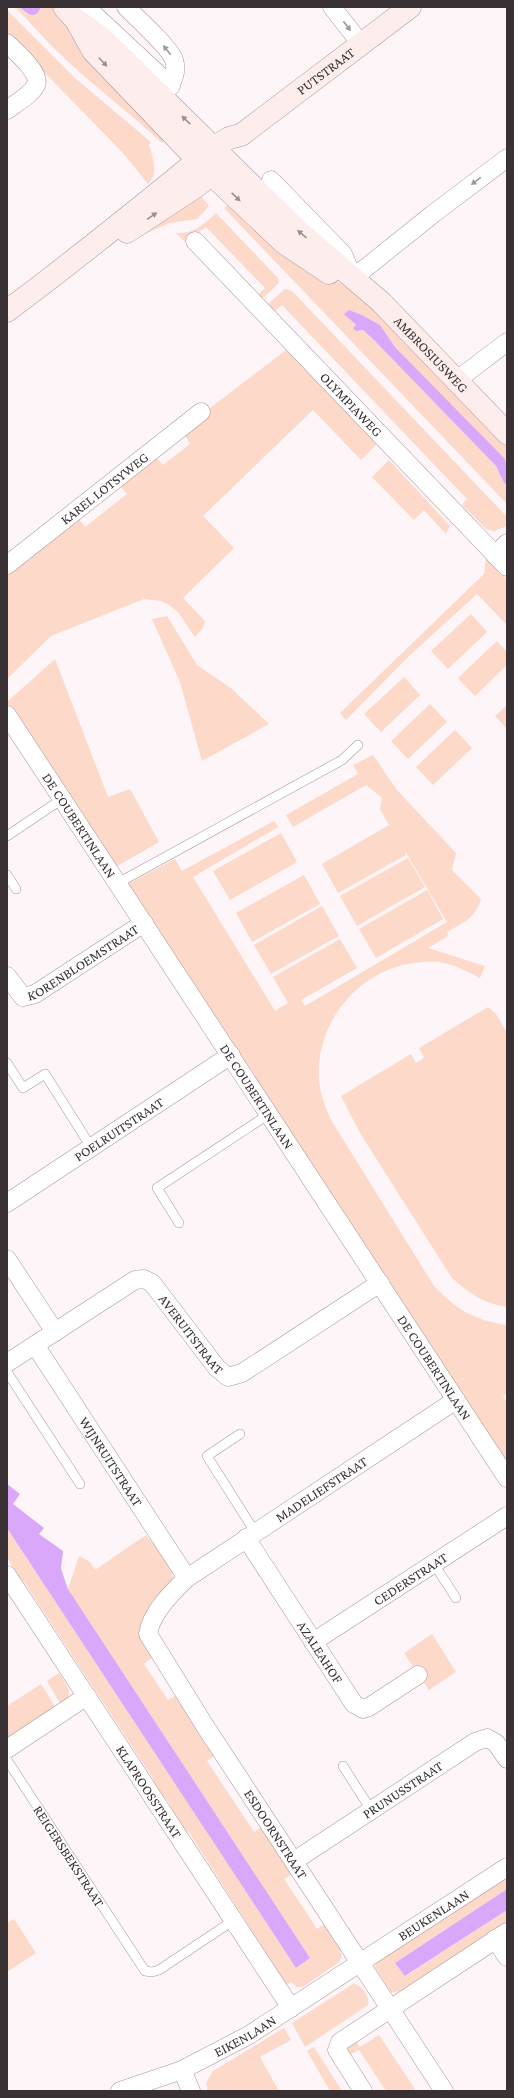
<svg xmlns="http://www.w3.org/2000/svg" width="514" height="2098" font-family="'Crimson Pro',serif">
<style>
.green{fill:#fcd9c8}
.water{fill:#d9a8fb}
.lines{fill:none;stroke-linecap:round;stroke-linejoin:round}
.lane-casing{stroke:#aa969c;stroke-width:10}
.street-casing{stroke:#aa969c;stroke-width:19}
.secondary-casing{stroke:#aa969c;stroke-width:23}
.lane{stroke:#fff;stroke-width:9}
.street{stroke:#fff;stroke-width:18}
.secondary{stroke:#fdeeed;stroke-width:22}
.oneway{fill:#9c9899}
.oneway2{fill:#9b9090}
.labels{text-anchor:middle;stroke-width:3;stroke-linejoin:round;paint-order:stroke}
.street-label{font-size:14px;fill:#393133;stroke:#fff}
</style>
<rect width="100%" height="100%" fill="#fef5f8"/>
<g class="green">
<path d="M15,7h5l6,7 15,-5v-2h13l113,131 -5,5c-33,-31 -70,-58 -102,-89 -16,-15 -30,-32 -45,-47z"/>
<path d="M7,10l69,69 75,63 -2,3c4,14 10,28 -1,39l-25,-31 -116,-119z"/>
<path d="M200,195l9,11 -12,13 -28,4 -28,13 -1,-1z"/>
<path d="M232,201l95,74 28,17 24,22 128,131v20l-2,-6 -110,-112 -15,-22 -18,-10 -13,-5 -4,4 11,12v5l7,-1 10,9 123,127 8,17 3,2v19l-283,-296z"/>
<path d="M216,213l62,65 1,5 -15,14 -4,1 -3,-2 8,-8 -59,-61 -21,15 -9,-9c18,1 27,-8 40,-20z"/>
<path d="M285,289l7,2 215,226v9l-13,5 -8,-2 -24,-24 5,-6 -185,-194 -9,8 -4,-7 1,-4z"/>
<path d="M286,350l91,94 -16,16 -48,-50 -110,106 31,32 -51,50 22,23 -2,7 -8,9 -17,-25 -9,-7 -8,-4 -17,-2 -93,37 -44,43v-107l72,-53 6,8 42,-33 -7,-8 36,-29 7,8 27,-21 -6,-10 17,-19z"/>
<path d="M389,460l61,66 -4,8 -22,-24 -10,10 -42,-43z"/>
<path d="M486,558l21,22v45l-30,-31 -69,63 -62,63 -6,-7 144,-139z"/>
<path d="M471,614l16,18 -39,37 -17,-18z"/>
<path d="M167,616l30,49 35,24 37,35 -67,37 -22,-79 -28,-63z"/>
<path d="M497,641l10,11v13l-32,31 -17,-18z"/>
<path d="M55,659l53,138 22,-8 29,53 -45,26 -107,-166z"/>
<path d="M404,677l16,18 -39,37 -17,-18z"/>
<path d="M430,704l17,18 -39,37 -17,-18z"/>
<path d="M507,705v24l-12,-13z"/>
<path d="M455,730l17,18 -39,37 -17,-18z"/>
<path d="M373,755l23,34 60,64 -4,17 29,29c-6,20 -17,23 -34,33l1,4 -20,12 57,18 -5,12c-13,-7 -25,-13 -40,-16 -8,-1 -18,0 -27,1 -55,8 -98,60 -94,116 1,15 6,28 12,41l103,166c23,24 40,34 73,39v68l-4,3 4,7v61l-383,-578 51,-27 7,12 92,-50 4,6 -85,50 82,134 13,-8 -15,-26 67,-38 17,29 -56,32 4,6 142,-84 -42,-71 1,4 -68,38 -16,-29 67,-39 -9,-16 2,-11 -16,-13 -73,42 -7,-12 72,-41 -5,-9z"/>
<path d="M281,833l16,29 -67,38 -17,-29z"/>
<path d="M408,858l17,29 -68,39 -17,-30z"/>
<path d="M304,875l16,29 -68,38 -16,-29z"/>
<path d="M427,890l16,29 -67,39 -17,-29z"/>
<path d="M322,906l17,30 -68,38 -17,-29z"/>
<path d="M488,1007l8,7 11,19v274c-23,-3 -38,-14 -55,-29l-92,-145 -19,-37 70,-42 5,9 8,-5 -5,-10z"/>
<path d="M7,1528l289,440 14,-10 -242,-369 11,-33 11,6 5,8 51,-35c6,9 8,8 13,13 8,8 16,24 13,35l-25,30 6,44 -9,7 24,36 9,-5 39,59 -9,7 47,71 9,-6 31,47 -10,6 33,50 10,-6 17,25 -4,3 2,5 -3,6 -36,25h-6l-6,-5 -4,3 -99,-154 -4,3 -16,-33 -18,-18 4,-3 -130,-198 -4,2 -13,-28z"/>
<path d="M432,1634l24,38 -27,18 -25,-37z"/>
<path d="M59,1673c6,10 12,15 9,27l-7,5 -14,-24z"/>
<path d="M41,1684l15,24 -49,32v-34z"/>
<path d="M507,1875v14l-112,74 11,13 101,-66v13l-104,68 -12,1 -16,-25 2,-5z"/>
<path d="M14,1919l22,34 -29,19v-49z"/>
<path d="M353,1984c8,0 17,13 15,21l-63,42 -13,-24z"/>
<path d="M284,2028l7,12 -31,17 19,34h-71l-2,-8 7,-12z"/>
<path d="M379,2035l36,54 -3,2h-26l-27,-41 -10,5 -2,-9 6,-8 7,9z"/>
<path d="M314,2047l28,44h-12l-23,-40z"/>
</g>
<g class="water">
<path d="M20,7h21c-5,13 -14,8 -21,0z"/>
<path d="M349,310l13,5 18,10 15,22 110,112 2,6v20l-3,-2 -8,-17 -123,-127 -10,-9 -7,1 -3,-3 3,-3 -12,-11z"/>
<path d="M7,1484l13,10 -7,10 31,24 -5,6 24,17 -2,18 7,20 242,369 -14,10 -289,-440z"/>
<path d="M507,1889v21l-102,66 -10,-13z"/>
</g>
<g class="lines">
<defs>
<g id="lane">
<path d="M7,836l55,-37"/>
<path d="M7,875l9,14"/>
<path d="M118,883l224,-123 16,-15"/>
<path d="M7,1063l16,25 22,-14 46,73"/>
<path d="M179,1223l-22,-35 112,-74"/>
<path d="M7,1372l73,112"/>
<path d="M240,1434l-33,22 48,76"/>
<path d="M434,1564l22,34"/>
<path d="M7,1760l138,211 7,1 7,-2 75,-50"/>
<path d="M343,1766l28,44"/>
</g>
<g id="street">
<path d="M86,7l85,79"/>
<path d="M126,7c11,11 44,41 48,53 6,18 -10,35 -20,47"/>
<path d="M332,7l29,37"/>
<path d="M7,43c8,8 35,31 29,42 -5,10 -20,18 -29,25"/>
<path d="M271,180l72,74 10,24 80,-64 74,-56"/>
<path id="s1" d="M195,241l312,326"/>
<path d="M457,380l50,-38"/>
<path d="M495,555l12,-12"/>
<path id="s2" d="M7,565l194,-153"/>
<path id="s3" d="M7,715l500,763"/>
<path id="s4" d="M7,976l16,21 12,-3 109,-71"/>
<path id="s5" d="M7,1203l224,-148"/>
<path d="M7,1259l48,73"/>
<path id="s6" d="M35,1345l152,233"/>
<path id="s7" d="M7,1363l128,-83 9,-1 8,4 65,85 11,9 14,-4 138,-90"/>
<path id="s8" d="M246,1538l108,166 9,5 6,-2 49,-32"/>
<path id="s9" d="M7,1575l284,433"/>
<path id="s10" d="M313,1642l194,-126"/>
<path d="M7,1749l80,-53"/>
<path id="s11" d="M294,1861l181,-119 12,-4 9,5 11,16"/>
<path d="M495,1939l12,18"/>
<path d="M182,2070l9,21"/>
<path id="s12" d="M120,2091l62,-21 67,-35 258,-168"/>
<path d="M363,2091l-26,-41 3,-8 167,-110"/>
<path id="s13" d="M444,2091l-239,-365 -57,-92c3,-21 24,-42 39,-56l269,-178"/>
</g>
<g id="secondary">
<path id="s14" d="M64,7l10,11 28,20 196,193 83,71 126,131"/>
<path d="M78,24l15,27 118,123 73,69 45,30"/>
<path d="M127,232l70,-46 26,-22"/>
<path id="s15" d="M7,311c71,-53 139,-108 207,-164l15,-9 12,-3 169,-128"/>
</g>
</defs>
<use href="#lane" class="lane-casing"/>
<use href="#street" class="street-casing"/>
<use href="#secondary" class="secondary-casing"/>
<use href="#lane" class="lane"/>
<use href="#street" class="street"/>
<use href="#secondary" class="secondary"/>
</g>
<defs><path id="oneway-solid" d="M-6-.8H1V-3.2L6.5 0L1 3.2V.8H-6Z"/></defs>
<g class="oneway">
<use href="#oneway-solid" transform="translate(347 26) rotate(53)"/>
<use href="#oneway-solid" transform="translate(167 50) rotate(-129)"/>
<use href="#oneway-solid" transform="translate(476 181) rotate(143)"/>
</g>
<g class="oneway2">
<use href="#oneway-solid" transform="translate(103 62) rotate(46)"/>
<use href="#oneway-solid" transform="translate(186 120) rotate(-136)"/>
<use href="#oneway-solid" transform="translate(236 197) rotate(44)"/>
<use href="#oneway-solid" transform="translate(152 216) rotate(-34)"/>
<use href="#oneway-solid" transform="translate(302 234) rotate(-139)"/>
</g>
<g class="labels">
<g class="street-label">
<text dy="5" stroke="none"><textPath href="#s15" startOffset="400">PUTSTRAAT</textPath></text>
<text dy="5" stroke="none"><textPath href="#s14" startOffset="506">AMBROSIUSWEG</textPath></text>
<text dy="5" stroke="none"><textPath href="#s1" startOffset="226">OLYMPIAWEG</textPath></text>
<text dy="5" stroke="none"><textPath href="#s2" startOffset="124">KAREL LOTSYWEG</textPath></text>
<text dy="5" stroke="none"><textPath href="#s3" startOffset="132">DE COUBERTINLAAN</textPath></text>
<text dy="5" stroke="none"><textPath href="#s4" startOffset="96">KORENBLOEMSTRAAT</textPath></text>
<text dy="5" stroke="none"><textPath href="#s3" startOffset="456">DE COUBERTINLAAN</textPath></text>
<text dy="5" stroke="none"><textPath href="#s5" startOffset="134">POELRUITSTRAAT</textPath></text>
<text dy="5" stroke="none"><textPath href="#s7" startOffset="235">AVERUITSTRAAT</textPath></text>
<text dy="5" stroke="none"><textPath href="#s3" startOffset="780">DE COUBERTINLAAN</textPath></text>
<text dy="5" stroke="none"><textPath href="#s6" startOffset="139">WIJNRUITSTRAAT</textPath></text>
<text dy="5" stroke="none"><textPath href="#s13" startOffset="775">MADELIEFSTRAAT</textPath></text>
<text dy="5" stroke="none"><textPath href="#s10" startOffset="116">CEDERSTRAAT</textPath></text>
<text dy="5" stroke="none"><textPath href="#s8" startOffset="136">AZALEAHOF</textPath></text>
<text dy="5" stroke="none"><textPath href="#s11" startOffset="130">PRUNUSSTRAAT</textPath></text>
<text dy="5" stroke="none"><textPath href="#s9" startOffset="259">KLAPROOSSTRAAT</textPath></text>
<text transform="translate(276 1834) rotate(57)" y="5">ESDOORNSTRAAT</text>
<text transform="translate(69 1856) rotate(57)" y="5">REIGERSBEKSTRAAT</text>
<text dy="5" stroke="none"><textPath href="#s12" startOffset="361">BEUKENLAAN</textPath></text>
<text dy="5" stroke="none"><textPath href="#s12" startOffset="137">EIKENLAAN</textPath></text>
</g>
</g>
<rect width="514" height="2098" fill="none" stroke="#393133" stroke-width="16"/>
</svg>
